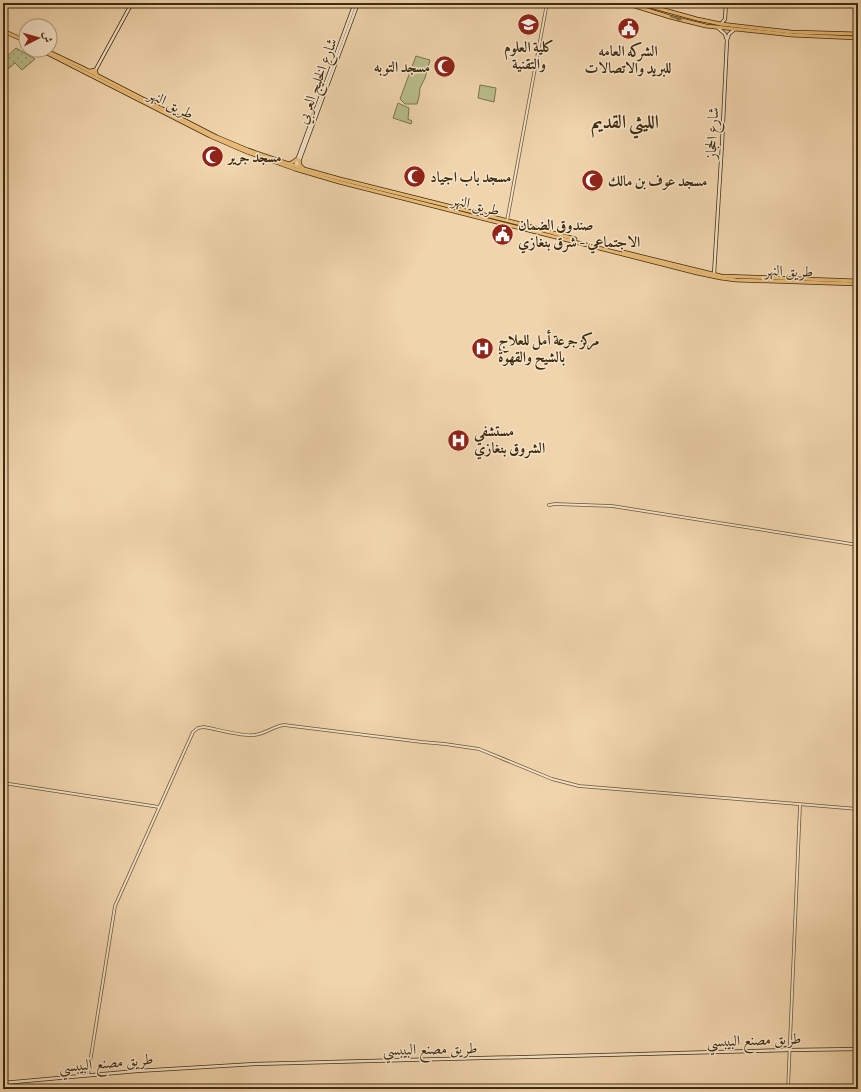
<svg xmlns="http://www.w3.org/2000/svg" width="861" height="1092" font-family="'Libre Bodoni',Amiri,serif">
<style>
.grass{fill:#b8bd8a;stroke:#7b744d}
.park{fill:url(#park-dots);stroke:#7b744d}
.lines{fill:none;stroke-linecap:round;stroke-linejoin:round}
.tertiary-casing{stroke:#6a5537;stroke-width:3.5}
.secondary-casing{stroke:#3e2b10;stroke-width:4}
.primary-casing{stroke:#3e2b10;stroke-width:4.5}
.tertiary{stroke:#f5e3c9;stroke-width:2}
.secondary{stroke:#f5e3c9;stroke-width:2.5}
.primary{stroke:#e8ba76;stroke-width:3}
.oneway{fill:#8a6b3e}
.labels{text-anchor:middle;stroke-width:3;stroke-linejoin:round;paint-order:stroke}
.poi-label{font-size:15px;font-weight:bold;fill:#3e2b10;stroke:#f5e3c9;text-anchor:start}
.street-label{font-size:15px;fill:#3e2b10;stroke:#f5e3c9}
.district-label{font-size:19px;font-weight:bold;fill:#3e2b10;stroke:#f5e3c9}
</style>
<defs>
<pattern id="park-dots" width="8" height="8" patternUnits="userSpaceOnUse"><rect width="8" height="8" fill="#b8bd8a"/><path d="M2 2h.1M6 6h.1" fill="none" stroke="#979a6f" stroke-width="1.8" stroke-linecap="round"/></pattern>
</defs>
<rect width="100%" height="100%" fill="#f0d4ac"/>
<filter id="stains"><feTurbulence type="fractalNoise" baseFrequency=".005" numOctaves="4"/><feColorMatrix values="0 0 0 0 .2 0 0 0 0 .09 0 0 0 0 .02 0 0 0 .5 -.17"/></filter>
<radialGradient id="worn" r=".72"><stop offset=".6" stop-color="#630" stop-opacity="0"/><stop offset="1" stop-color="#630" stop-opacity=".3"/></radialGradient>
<g class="grass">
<path d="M416,56l14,4 -5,18 -5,10 -1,9 -2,7h-12l-5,-5z"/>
<path d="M480,85l16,3 -2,14 -16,-4z"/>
<path d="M398,103l11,5 -1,11 4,2 -1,3 -18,-6z"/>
</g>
<path class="park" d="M16,48l19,11 -13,11 -7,-7 -12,10v-13z"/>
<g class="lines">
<defs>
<g id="tertiary">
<path d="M507,221l40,-218"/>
<path d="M549,505l6,-1 57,2 246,39"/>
<path d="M3,783l156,24"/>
<path d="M88,1075l27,-169 78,-174 5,-4 6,-1c12,2 39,10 50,8 11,-1 20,-9 30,-10l138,17 23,2 34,5 73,30 27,7 279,23"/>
<path d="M788,1089l12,-284"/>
</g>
<g id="secondary">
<path d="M721,24l4,-5 1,-16"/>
<path d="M717,27l8,7 2,6"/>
<path d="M95,71l37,-68"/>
<path d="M295,166l60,-163"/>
<path d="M297,167l61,-164"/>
<path d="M714,274l8,-130 5,-104 2,-6 6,-5"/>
<path d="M3,1083l134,-12 118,-7 535,-14 68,-1"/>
</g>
<g id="primary">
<path d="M625,3l45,14 36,9 86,9 66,3"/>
<path d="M639,3l58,16 24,5 70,8 67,2"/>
<path d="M3,31l23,10"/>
<path d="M41,50l169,86 37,16 48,17 44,13 358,91 24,5 15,2 122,4"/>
<path d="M45,50l36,17 136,70 31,13 56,19 36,10 181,45 54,15"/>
<path d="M90,71l5,-1 2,6"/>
<path d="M299,160l1,5 3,3"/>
<path d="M289,164l4,-2 4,-3"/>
<path d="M623,252l98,24 137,5"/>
</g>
</defs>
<use href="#tertiary" class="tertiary-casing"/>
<use href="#secondary" class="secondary-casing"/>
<use href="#primary" class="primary-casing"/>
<use href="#tertiary" class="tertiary"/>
<use href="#secondary" class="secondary"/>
<use href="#primary" class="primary"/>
</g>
<defs><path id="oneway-solid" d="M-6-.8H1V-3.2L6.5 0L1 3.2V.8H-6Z"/></defs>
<use class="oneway" href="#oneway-solid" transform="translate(676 18) rotate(15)"/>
<defs>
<symbol id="university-disc" viewBox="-11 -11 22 22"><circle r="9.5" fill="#8f2418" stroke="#f5e3c9"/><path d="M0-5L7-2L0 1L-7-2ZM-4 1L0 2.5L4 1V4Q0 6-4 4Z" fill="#fff"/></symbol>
<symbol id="civic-disc" viewBox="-11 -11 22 22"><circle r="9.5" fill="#8f2418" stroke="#f5e3c9"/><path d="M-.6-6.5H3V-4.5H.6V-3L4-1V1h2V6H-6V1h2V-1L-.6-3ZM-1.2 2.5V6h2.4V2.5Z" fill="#fff"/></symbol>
<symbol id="mosque-disc" viewBox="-11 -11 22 22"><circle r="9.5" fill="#8f2418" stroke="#f5e3c9"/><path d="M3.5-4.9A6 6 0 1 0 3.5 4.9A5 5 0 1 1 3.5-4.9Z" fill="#fff"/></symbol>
<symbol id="hospital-disc" viewBox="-11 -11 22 22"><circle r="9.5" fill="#8f2418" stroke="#f5e3c9"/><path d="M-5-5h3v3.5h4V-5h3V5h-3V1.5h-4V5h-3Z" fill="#fff"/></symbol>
</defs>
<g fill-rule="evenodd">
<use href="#university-disc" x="516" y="12" width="25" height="25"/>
<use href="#civic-disc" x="616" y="16" width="25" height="25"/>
<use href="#mosque-disc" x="432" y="54" width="25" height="25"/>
<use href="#mosque-disc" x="200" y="144" width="25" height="25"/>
<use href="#mosque-disc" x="402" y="164" width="25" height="25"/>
<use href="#mosque-disc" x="580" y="168" width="25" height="25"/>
<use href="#civic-disc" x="490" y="222" width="25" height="25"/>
<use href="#hospital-disc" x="470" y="336" width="25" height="25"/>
<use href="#hospital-disc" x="446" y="428" width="25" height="25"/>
</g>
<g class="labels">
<g class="poi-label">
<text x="529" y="52" text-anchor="middle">كلية العلوم<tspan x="529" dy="17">والتقنية</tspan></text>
<text x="628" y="56" text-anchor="middle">الشركه العامه<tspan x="628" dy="17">للبريد والاتصالات</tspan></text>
<text x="430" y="72" text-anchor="end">مسجد التوبه</text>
<text x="228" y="162">مسجد جرير</text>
<text x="430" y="182">مسجد باب اجياد</text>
<text x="608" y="186">مسجد عوف بن مالك</text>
<text x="518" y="230">صندوق الضمان<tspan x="518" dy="17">الاجتماعي - شرق بنغازي</tspan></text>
<text x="498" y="345">مركز جرعة أمل للعلاج<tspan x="498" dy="17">بالشيح والقهوة</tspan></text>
<text x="474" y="436">مستشفي<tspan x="474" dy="17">الشروق بنغازي</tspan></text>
</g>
<g class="street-label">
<text transform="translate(317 81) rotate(-70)" y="5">شارع الخليج العربي</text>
<text transform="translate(171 104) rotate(27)" y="5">طريق النهر</text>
<text transform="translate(712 133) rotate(-87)" y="5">شارع الحجاز</text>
<text transform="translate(476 205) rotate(14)" y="5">طريق النهر</text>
<text transform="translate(789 271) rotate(2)" y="5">طريق النهر</text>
<text transform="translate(754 1040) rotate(-2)" y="5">طريق مصنع البيبسي</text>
<text transform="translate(430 1049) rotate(-1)" y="5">طريق مصنع البيبسي</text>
<text transform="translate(106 1063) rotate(-5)" y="5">طريق مصنع البيبسي</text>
</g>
<g class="district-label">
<text x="625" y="128">الليثي القديم</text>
</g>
</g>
<rect width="861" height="1092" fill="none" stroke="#f0d4ac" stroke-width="16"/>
<rect x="4" y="4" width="853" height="1084" fill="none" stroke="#3e2b10" stroke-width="2"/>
<rect x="8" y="8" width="845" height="1076" fill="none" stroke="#3e2b10"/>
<g transform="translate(38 38) rotate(84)"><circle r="19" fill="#f5e3c9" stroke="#ac997f"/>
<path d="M0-3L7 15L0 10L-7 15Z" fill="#8f2418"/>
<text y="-6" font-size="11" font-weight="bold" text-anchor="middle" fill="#3e2b10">ش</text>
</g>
<rect width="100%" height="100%" filter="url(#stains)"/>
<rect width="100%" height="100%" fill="url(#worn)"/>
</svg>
